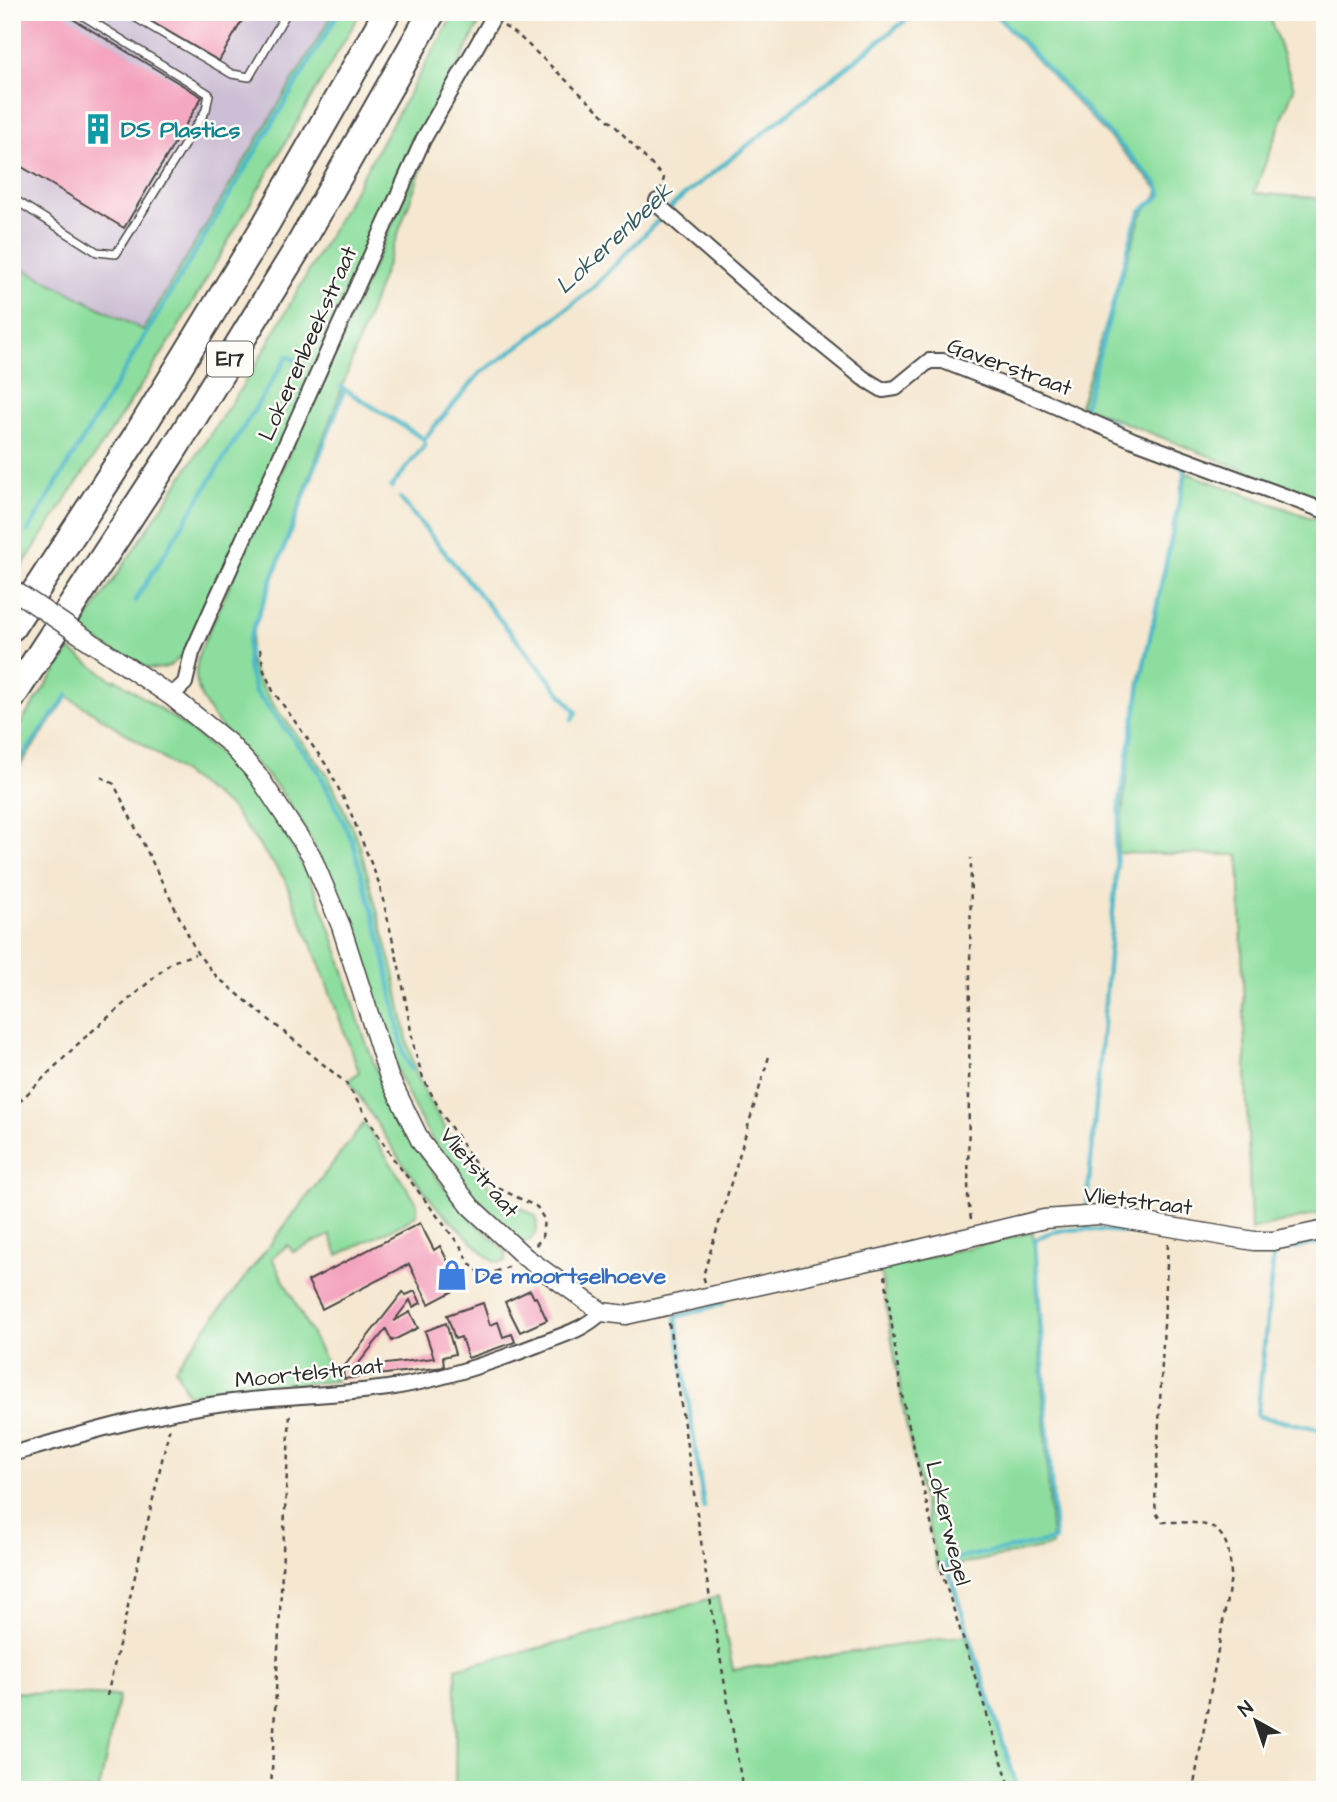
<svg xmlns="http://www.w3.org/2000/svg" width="1337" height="1802" font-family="'Architects Daughter',sans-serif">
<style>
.industrial{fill:#ccbed4}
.green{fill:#8dde9e;stroke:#5c8464;stroke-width:2}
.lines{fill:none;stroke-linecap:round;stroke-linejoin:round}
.stream{stroke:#4bb7c7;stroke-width:4.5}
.building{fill:#f4a3be}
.service-casing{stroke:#494744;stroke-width:10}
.minor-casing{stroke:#494744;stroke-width:18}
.tertiary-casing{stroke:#494744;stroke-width:21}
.motorway-casing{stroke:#494744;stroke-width:30}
.path{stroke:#494744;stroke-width:2.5;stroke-dasharray:5 5;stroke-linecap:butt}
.service{stroke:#fff;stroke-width:7}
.minor{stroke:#fff;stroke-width:14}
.tertiary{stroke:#fff;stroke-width:18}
.motorway{stroke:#fff;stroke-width:26}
.tertiary-bridge-casing{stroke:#494744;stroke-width:21;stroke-linecap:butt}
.tertiary-bridge{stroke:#fff;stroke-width:18}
.labels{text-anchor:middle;stroke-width:5;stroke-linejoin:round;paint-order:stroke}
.shield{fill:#fdfcf7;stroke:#6a6a68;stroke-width:2}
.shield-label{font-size:21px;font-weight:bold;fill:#2b2b2b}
.culture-label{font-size:23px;font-weight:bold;fill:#0d838f;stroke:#fdfcf7;text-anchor:start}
.street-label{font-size:23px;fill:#2b2b2b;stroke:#fdfcf7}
.shop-label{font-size:23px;font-weight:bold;fill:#366cbe;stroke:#fdfcf7;text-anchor:start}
.water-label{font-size:24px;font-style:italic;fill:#365c62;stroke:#fdfcf7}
</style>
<rect width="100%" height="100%" fill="#fdfcf7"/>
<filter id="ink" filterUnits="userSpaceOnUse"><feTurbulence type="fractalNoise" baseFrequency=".0143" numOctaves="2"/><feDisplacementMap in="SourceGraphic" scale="14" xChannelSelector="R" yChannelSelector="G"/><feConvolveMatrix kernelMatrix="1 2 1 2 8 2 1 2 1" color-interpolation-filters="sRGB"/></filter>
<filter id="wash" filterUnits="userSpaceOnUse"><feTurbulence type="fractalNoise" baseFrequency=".00686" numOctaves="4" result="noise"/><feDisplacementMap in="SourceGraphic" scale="28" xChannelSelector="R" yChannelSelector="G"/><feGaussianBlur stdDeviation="1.57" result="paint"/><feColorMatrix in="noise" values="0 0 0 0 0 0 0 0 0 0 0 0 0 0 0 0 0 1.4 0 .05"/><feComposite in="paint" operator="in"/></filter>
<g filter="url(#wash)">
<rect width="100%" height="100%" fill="#f5e7d0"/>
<path class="industrial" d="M12,12h322l-191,318 -131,-67z"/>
<g class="green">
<path d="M334,12h27l-190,328 -158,240 -1,-317 131,67z"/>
<path d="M455,12h30l-48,96 -250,542c-6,6 -13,15 -21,17 -27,9 -63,-23 -85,-38l172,-259z"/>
<path d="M992,12h276l26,76 -40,105 71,6v303l-245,-97 61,-189 19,-25z"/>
<path d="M420,162l3,3 -169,464 -6,26 9,24 18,28 53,68 31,68 35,130 14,71 9,32 12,25 21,35 46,58 40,22 1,16 -7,8 -7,2c-18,-16 -37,-33 -54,-51 -40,-46 -68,-105 -88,-162 -30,-83 -44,-154 -94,-229 -25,-38 -91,-81 -91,-127 0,-6 2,-14 3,-20z"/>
<path d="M1187,473l138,50v689l-74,18 -12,-375 -122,-2 22,-172z"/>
<path d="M70,650l44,31 2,-2c30,21 63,41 91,65 38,33 71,76 95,120 25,44 38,96 53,144 30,100 72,175 152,244l-2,9 -7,1 -7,-2 -55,-54 -35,-45 -52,-81 10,-8 -40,-109 -35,-85 -53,-70 -88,-64 -75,-47 -56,80v-41z"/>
<path d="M364,1123l53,80v11l-12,9 -67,32 -8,-20 -37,17 -5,-7 -16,13 64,123 -148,14 -13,-27z"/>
<path d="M1033,1232l19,314 -114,23 -32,-145 -26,-155z"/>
<path d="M718,1596l15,74 233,-35 53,155h-564l1,-122 128,-31z"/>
<path d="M12,1692l107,4 -20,94h-87z"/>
</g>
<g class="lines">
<g class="stream">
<path d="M994,12l164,173 3,10 -20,16 -6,13 -51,185 30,14"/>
<path d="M341,387l83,52 56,-66 38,-26 75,-59 83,-86 240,-190"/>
<path d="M345,389l-97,253v25l7,24 63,79 34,70 31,109 21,106 7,14"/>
<path d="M391,487l34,-42 -1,-6"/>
<path d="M400,498l176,214 -4,8"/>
<path d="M28,531l311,-519"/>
<path d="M135,601l153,-245 14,8"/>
<path d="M12,754l8,6"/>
<path d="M12,771l56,-76"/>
<path d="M1087,1205l30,-339 -2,-24 5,-25 -1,-10 22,-128 44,-205 -1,-6 -35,-15"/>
<path d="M1087,1229l75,6"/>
<path d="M1176,1238l83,14"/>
<path d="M1325,1242l-51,9 -17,165 68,14"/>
<path d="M704,1508l-28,-191 48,-14"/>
<path d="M1018,1790l-72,-228 3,-2 106,-20 -20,-299c13,-12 35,-11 51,-12l1,-6"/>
</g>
</g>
<g id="blocks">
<g class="building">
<path d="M12,12h49l141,85 -78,131 -112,-67z"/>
<path d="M135,12h112l-28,49z"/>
<path d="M420,1223l14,27 6,-4 21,41 -32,17 -20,-40 -87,45 -14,-28z"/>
<path d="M530,1290l4,8 2,-1 11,23 -27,12 -15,-30z"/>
<path d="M415,1291l6,12 -8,4 -3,-7 -16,21 16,-9 8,16 -26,13 -6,-12 -31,39 79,-10 -9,-27 21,-8 9,31 -12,3 1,10 -100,12 -1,-11 60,-76 3,3z"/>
<path d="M483,1303l7,22 8,-3 5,15 9,-3 3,8 -47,16 -7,-21 -6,2 -8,-24z"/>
</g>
</g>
</g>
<g filter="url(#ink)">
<use href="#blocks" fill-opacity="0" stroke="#494744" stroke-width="2"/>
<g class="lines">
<defs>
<g id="service">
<path d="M126,12l106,62 17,3 38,-65"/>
<path d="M12,198l85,54 19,2 90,-144 3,-16 -132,-82"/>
</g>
<g id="minor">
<path d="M657,201l2,5 99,87 105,85 20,12 13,-2 33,-27h14l91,36 99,43 192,71"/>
<path d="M171,696l14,-13 7,-30 231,-513 73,-128"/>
<path d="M12,1454c69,-20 141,-41 212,-51 56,-8 114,-7 170,-16 49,-8 97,-24 143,-42 23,-9 47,-15 65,-33"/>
</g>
<path id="tertiary" d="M128,667l43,29 58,47 28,31 54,81 30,71 48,151 32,65 50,65 54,50 77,55 24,3 256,-57 162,-39 55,-4 155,26h19l52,-11"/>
<g id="motorway">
<path d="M12,627l127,-195 127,-208 121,-212"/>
<path d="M12,697l159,-243 127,-206 134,-236"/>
</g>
</defs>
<use href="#service" class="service-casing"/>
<use href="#minor" class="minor-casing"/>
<use href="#tertiary" class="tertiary-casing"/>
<use href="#motorway" class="motorway-casing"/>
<g class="path">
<path d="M504,26l17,12 95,89 48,51 -3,10"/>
<path d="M260,649l4,22 9,20 54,75 23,45 29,72 22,92 13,73 9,30 19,36 34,51 18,21 43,21 7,12 -2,19 -7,8"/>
<path d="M101,777l13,7 83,169 20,24 129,106 46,74 72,94c5,13 9,19 22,24l25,-9"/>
<path d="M12,1109l70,-69 90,-78 23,-8"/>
<path d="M971,1219l-3,-19 3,-342"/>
<path d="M1168,1244l-13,258 1,10 5,10c50,0 69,0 70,55l-38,213"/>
<path d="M885,1275l16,116 42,185 68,214"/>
<path d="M705,1282l-2,-6 67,-223"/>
<path d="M669,1323l37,252 37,215"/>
<path d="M107,1696l63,-270"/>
<path d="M271,1790l19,-378"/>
</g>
<use href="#service" class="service"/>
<use href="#minor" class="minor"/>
<use href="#tertiary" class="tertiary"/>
<use href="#motorway" class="motorway"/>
<defs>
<path id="tertiary-bridge" d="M12,589l116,78"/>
</defs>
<use href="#tertiary-bridge" class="tertiary-bridge-casing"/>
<use href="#tertiary-bridge" class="tertiary-bridge"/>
</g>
</g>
<defs>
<symbol id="building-bare" viewBox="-9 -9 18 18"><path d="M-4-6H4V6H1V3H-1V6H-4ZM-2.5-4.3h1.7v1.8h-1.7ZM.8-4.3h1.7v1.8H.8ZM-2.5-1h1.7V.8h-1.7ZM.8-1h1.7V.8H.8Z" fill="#0f9aa8" stroke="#fdfcf7" stroke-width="2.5" paint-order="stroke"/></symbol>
<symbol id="shop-bare" viewBox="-9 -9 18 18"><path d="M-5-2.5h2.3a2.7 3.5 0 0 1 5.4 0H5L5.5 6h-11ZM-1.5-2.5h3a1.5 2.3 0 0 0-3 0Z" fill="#3f7fe0" stroke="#fdfcf7" stroke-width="2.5" paint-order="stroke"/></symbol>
</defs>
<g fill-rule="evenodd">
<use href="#building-bare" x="76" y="107" width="44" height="44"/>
<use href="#shop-bare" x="430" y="1253" width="44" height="44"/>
</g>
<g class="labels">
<rect class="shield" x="207" y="341.5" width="46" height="35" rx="5"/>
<g class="shield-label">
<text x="230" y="366">E17</text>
</g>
<g class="culture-label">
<text x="121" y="137">DS Plastics</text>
</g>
<g class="street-label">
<text transform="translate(307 343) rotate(-66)" y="8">Lokerenbeekstraat</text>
<text transform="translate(1010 366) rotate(20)" y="8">Gaverstraat</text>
<text transform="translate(480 1172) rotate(50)" y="8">Vlietstraat</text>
<text transform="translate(1138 1200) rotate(7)" y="8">Vlietstraat</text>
<text transform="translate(309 1372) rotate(-6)" y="8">Moortelstraat</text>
<text transform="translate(949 1523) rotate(76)" y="8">Lokerwegel</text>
</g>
<g class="shop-label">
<text x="475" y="1283">De moortselhoeve</text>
</g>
<g class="water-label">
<text transform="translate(614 238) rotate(-43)" y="8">Lokerenbeek</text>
</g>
</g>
<rect width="1337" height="1802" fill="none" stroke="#fdfcf7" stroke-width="42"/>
<g transform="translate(1256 1721) rotate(320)" stroke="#fdfcf7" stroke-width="5" paint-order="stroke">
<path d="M0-5L12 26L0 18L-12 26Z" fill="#2b2b2b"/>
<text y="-10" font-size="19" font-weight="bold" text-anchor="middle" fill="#2b2b2b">N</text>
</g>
</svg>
